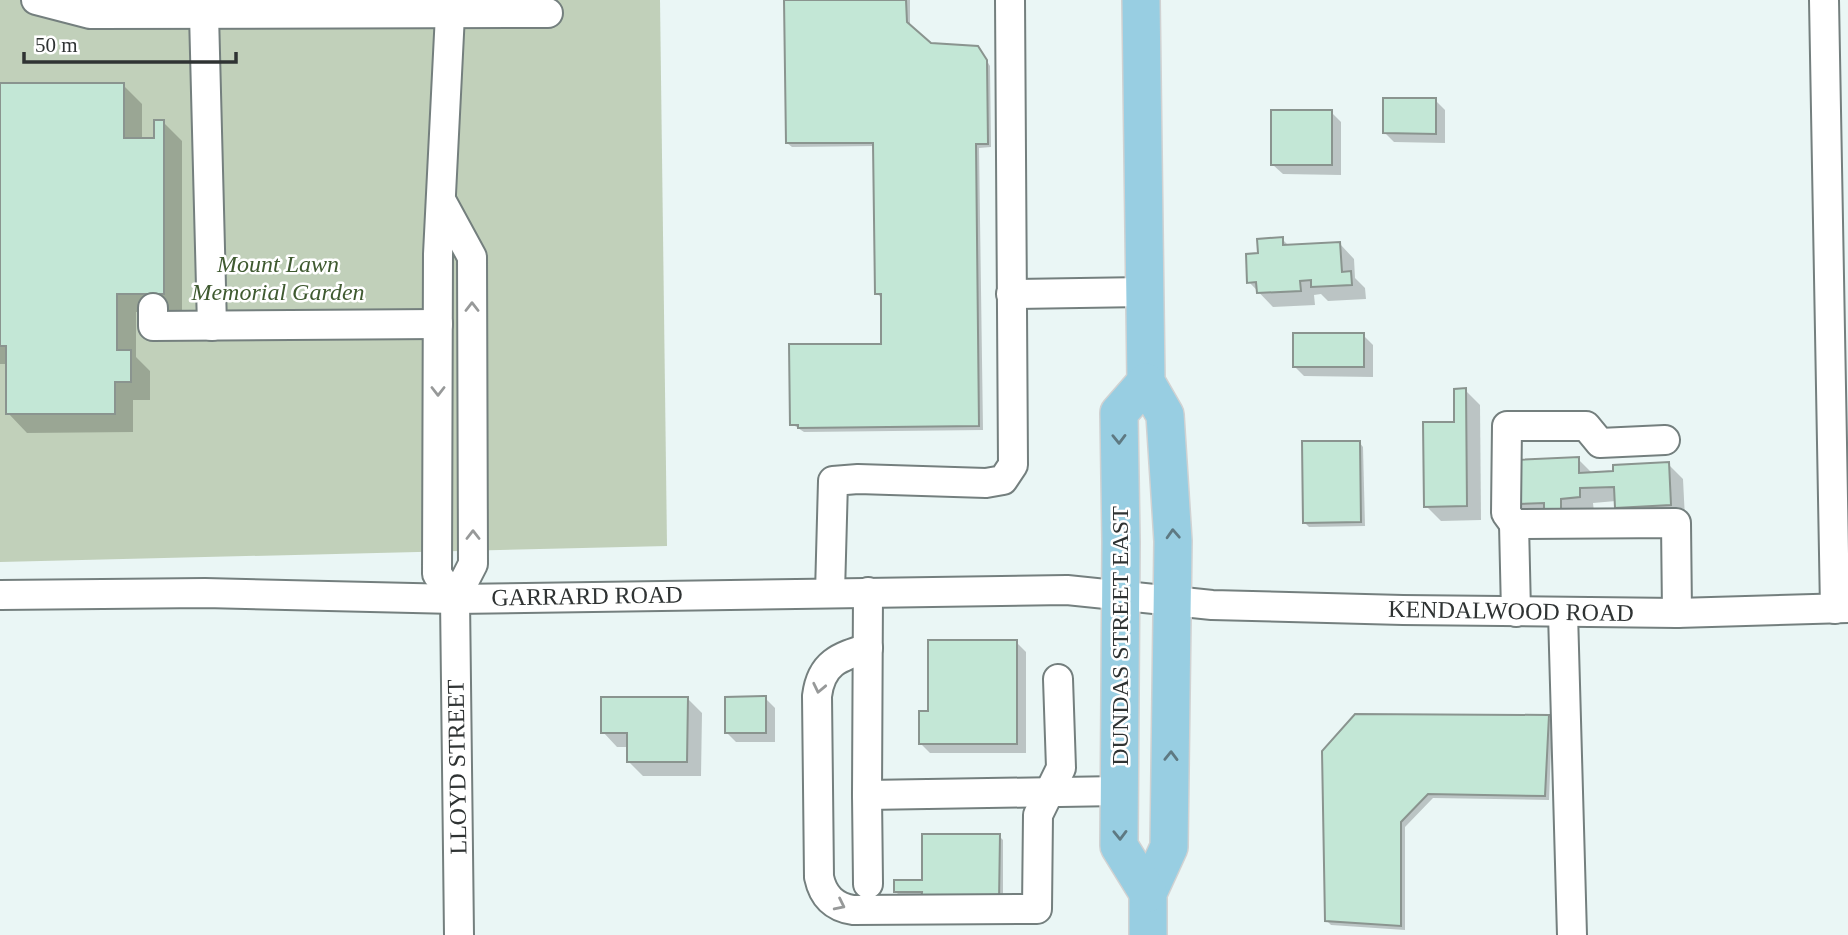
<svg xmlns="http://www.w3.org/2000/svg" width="1848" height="935" font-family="'Times New Roman',serif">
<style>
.green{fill:#c1d0ba}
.shadow{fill:#0003}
.building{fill:#c3e7d6;stroke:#8a948f;stroke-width:2}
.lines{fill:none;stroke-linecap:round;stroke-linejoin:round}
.minor-casing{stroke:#747f7e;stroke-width:32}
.major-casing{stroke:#d1d2d2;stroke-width:40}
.minor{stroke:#fff;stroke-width:28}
.major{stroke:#98cee2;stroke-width:37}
.oneway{stroke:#979999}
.oneway2{stroke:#5e7982}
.labels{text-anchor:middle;stroke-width:5;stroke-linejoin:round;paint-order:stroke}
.park-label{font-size:24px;font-style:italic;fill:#3f5a30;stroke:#fff}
.street-label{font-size:24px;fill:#2f3333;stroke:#fff}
</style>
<rect width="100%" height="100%" fill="#eaf6f5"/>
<path class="green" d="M0,0h660l7,546 -667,16z"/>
<g class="shadow">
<path d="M786,0h124v28l21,17 47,2 12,19 1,81 -12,1 4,282 -179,2 -12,-8 91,-79 -2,-47 -4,-5 -2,-147 -83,1 -5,-4z"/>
<path d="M0,85h123l19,19v36h13l8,-18 19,19v171h-46v45l14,14v29h-17v32l-106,1 -19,-20v-49h-8z"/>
<path d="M1435,100l10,10v33l-51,-1 -9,-9z"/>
<path d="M1331,112l10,10v53l-58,-1 -10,-9z"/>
<path d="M1282,239l7,7 51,-2 14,15 1,19 10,10 1,11 -38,2 -7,-7 -7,1 1,10 -42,2 -24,-25 11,-27z"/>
<path d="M1363,335l10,10v32l-69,-1 -10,-10z"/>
<path d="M1465,390l15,15 1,115 -40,1 -15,-15z"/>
<path d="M1359,442l4,5 2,79 -56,1 -4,-4z"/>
<path d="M1578,459l15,15 75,-10 15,15 2,40 -54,3 -14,-15 -1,-6 -23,2 1,9 -62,6 -14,-14z"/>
<path d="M1016,642l10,10v101h-96l-10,-10 10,-30z"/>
<path d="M687,698l15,15 -1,63h-58l-14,-14v-15h-12l-14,-15z"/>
<path d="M765,698l10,10v34h-39l-9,-9z"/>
<path d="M1548,717l4,5 -3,78 -116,-2 -28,29v103l-74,-5 -4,-4 -4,-170z"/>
<path d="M999,836l4,4v65l-103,-9 -5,-5 29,-9z"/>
</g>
<g class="building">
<path d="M784,0h122l1,22 24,21 47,3 9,14 1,84h-12l3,282 -181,2v-3h-8l-1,-81h92v-50h-6l-2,-151h-87z"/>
<path d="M0,83h124v55h30v-18h10v174h-47v56h14v32h-16v32h-109v-68h-6z"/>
<path d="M1383,98h53v36l-53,-1z"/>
<rect x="1271" y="110" width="61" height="55"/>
<path d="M1283,237v8l57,-3 2,30 9,-1 1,14 -41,2v-7l-11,1 1,10 -44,2 -1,-11 -9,1 -1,-29 12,-1 -1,-14z"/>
<rect x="1293" y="333" width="71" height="34"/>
<path d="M1466,388l1,118 -43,1 -1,-85h31v-33z"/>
<path d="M1302,441h58l1,81 -58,1z"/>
<path d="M1579,457v16l34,-2v-6l56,-3 2,43 -56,3 -1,-21 -34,1v9l-19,2v15l-17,1v-12l-28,1 -2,-44z"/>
<path d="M928,640h89v104h-98v-33h9z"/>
<path d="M766,696v37h-41v-36z"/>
<path d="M601,697h87l-1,65h-60v-29h-26z"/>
<path d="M1355,714l194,1 -4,81 -117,-2 -27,28v104l-76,-5 -3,-170z"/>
<path d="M922,834h78l-1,68 -78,-1 1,-9h-28v-12h28z"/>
</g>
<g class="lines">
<defs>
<g id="minor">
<path d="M36,0l54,14 458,-1"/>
<path d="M1824,0l11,609"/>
<path d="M204,14l8,312"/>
<path d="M450,14l-12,240 -1,320 18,25"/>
<path d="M441,200l31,57 1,307 -18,35 4,336"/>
<path d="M1011,294l133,-2"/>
<path d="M153,308v18l285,-2"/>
<path d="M1514,524l-8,-11 1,-87h79l14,17 65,-3"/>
<path d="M868,592l-1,203 252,-4"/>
<path d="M830,593l3,-112 25,-2 128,4 17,-3 10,-15 -3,-465"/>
<path d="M0,595l205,-2 250,6 612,-9 145,15 191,5 274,3 171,-5"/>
<path d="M1516,612l-2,-88 162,-1 1,90"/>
<path d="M1563,613l9,322"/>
<path d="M868,648c-29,9 -47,15 -51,48l2,181c4,19 15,30 34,33l184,-1 1,-94 23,-47 -3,-89"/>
<path d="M867,795l1,89"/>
</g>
<g id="major">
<path d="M1141,0l5,382 19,33 8,126 -4,306 -21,46v42"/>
<path d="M1146,382l-27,31 2,129 -2,304 29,47"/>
</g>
</defs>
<use href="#minor" class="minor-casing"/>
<use href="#major" class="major-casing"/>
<use href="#minor" class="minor"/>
<use href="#major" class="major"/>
</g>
<defs><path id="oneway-chevron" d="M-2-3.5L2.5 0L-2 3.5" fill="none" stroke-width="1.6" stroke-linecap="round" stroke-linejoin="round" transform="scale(1.75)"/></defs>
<g class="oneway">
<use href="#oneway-chevron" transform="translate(472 307) rotate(-90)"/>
<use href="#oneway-chevron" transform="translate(438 391) rotate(90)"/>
<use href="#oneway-chevron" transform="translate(473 535) rotate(-90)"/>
<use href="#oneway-chevron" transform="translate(819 688) rotate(102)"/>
<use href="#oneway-chevron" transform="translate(840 905) rotate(26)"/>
</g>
<g class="oneway2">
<use href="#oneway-chevron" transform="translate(1119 439) rotate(89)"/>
<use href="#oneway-chevron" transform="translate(1173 534) rotate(-93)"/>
<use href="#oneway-chevron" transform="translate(1171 756) rotate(-89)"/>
<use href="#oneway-chevron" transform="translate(1120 835) rotate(89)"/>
</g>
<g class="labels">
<g class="park-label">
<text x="278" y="272">Mount Lawn<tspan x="278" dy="28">Memorial Garden</tspan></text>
</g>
<g class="street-label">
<text transform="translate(587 596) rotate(-1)" y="8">GARRARD ROAD</text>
<text transform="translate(1511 611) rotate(1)" y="8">KENDALWOOD ROAD</text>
<text transform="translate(1120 636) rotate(-90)" y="8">DUNDAS STREET EAST</text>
<text transform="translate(457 767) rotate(-91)" y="8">LLOYD STREET</text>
</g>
</g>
<path d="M24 52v10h212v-10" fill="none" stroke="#2f3333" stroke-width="3.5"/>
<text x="35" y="52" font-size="21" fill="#2f3333" stroke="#ffffff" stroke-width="5" paint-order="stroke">50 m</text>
</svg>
